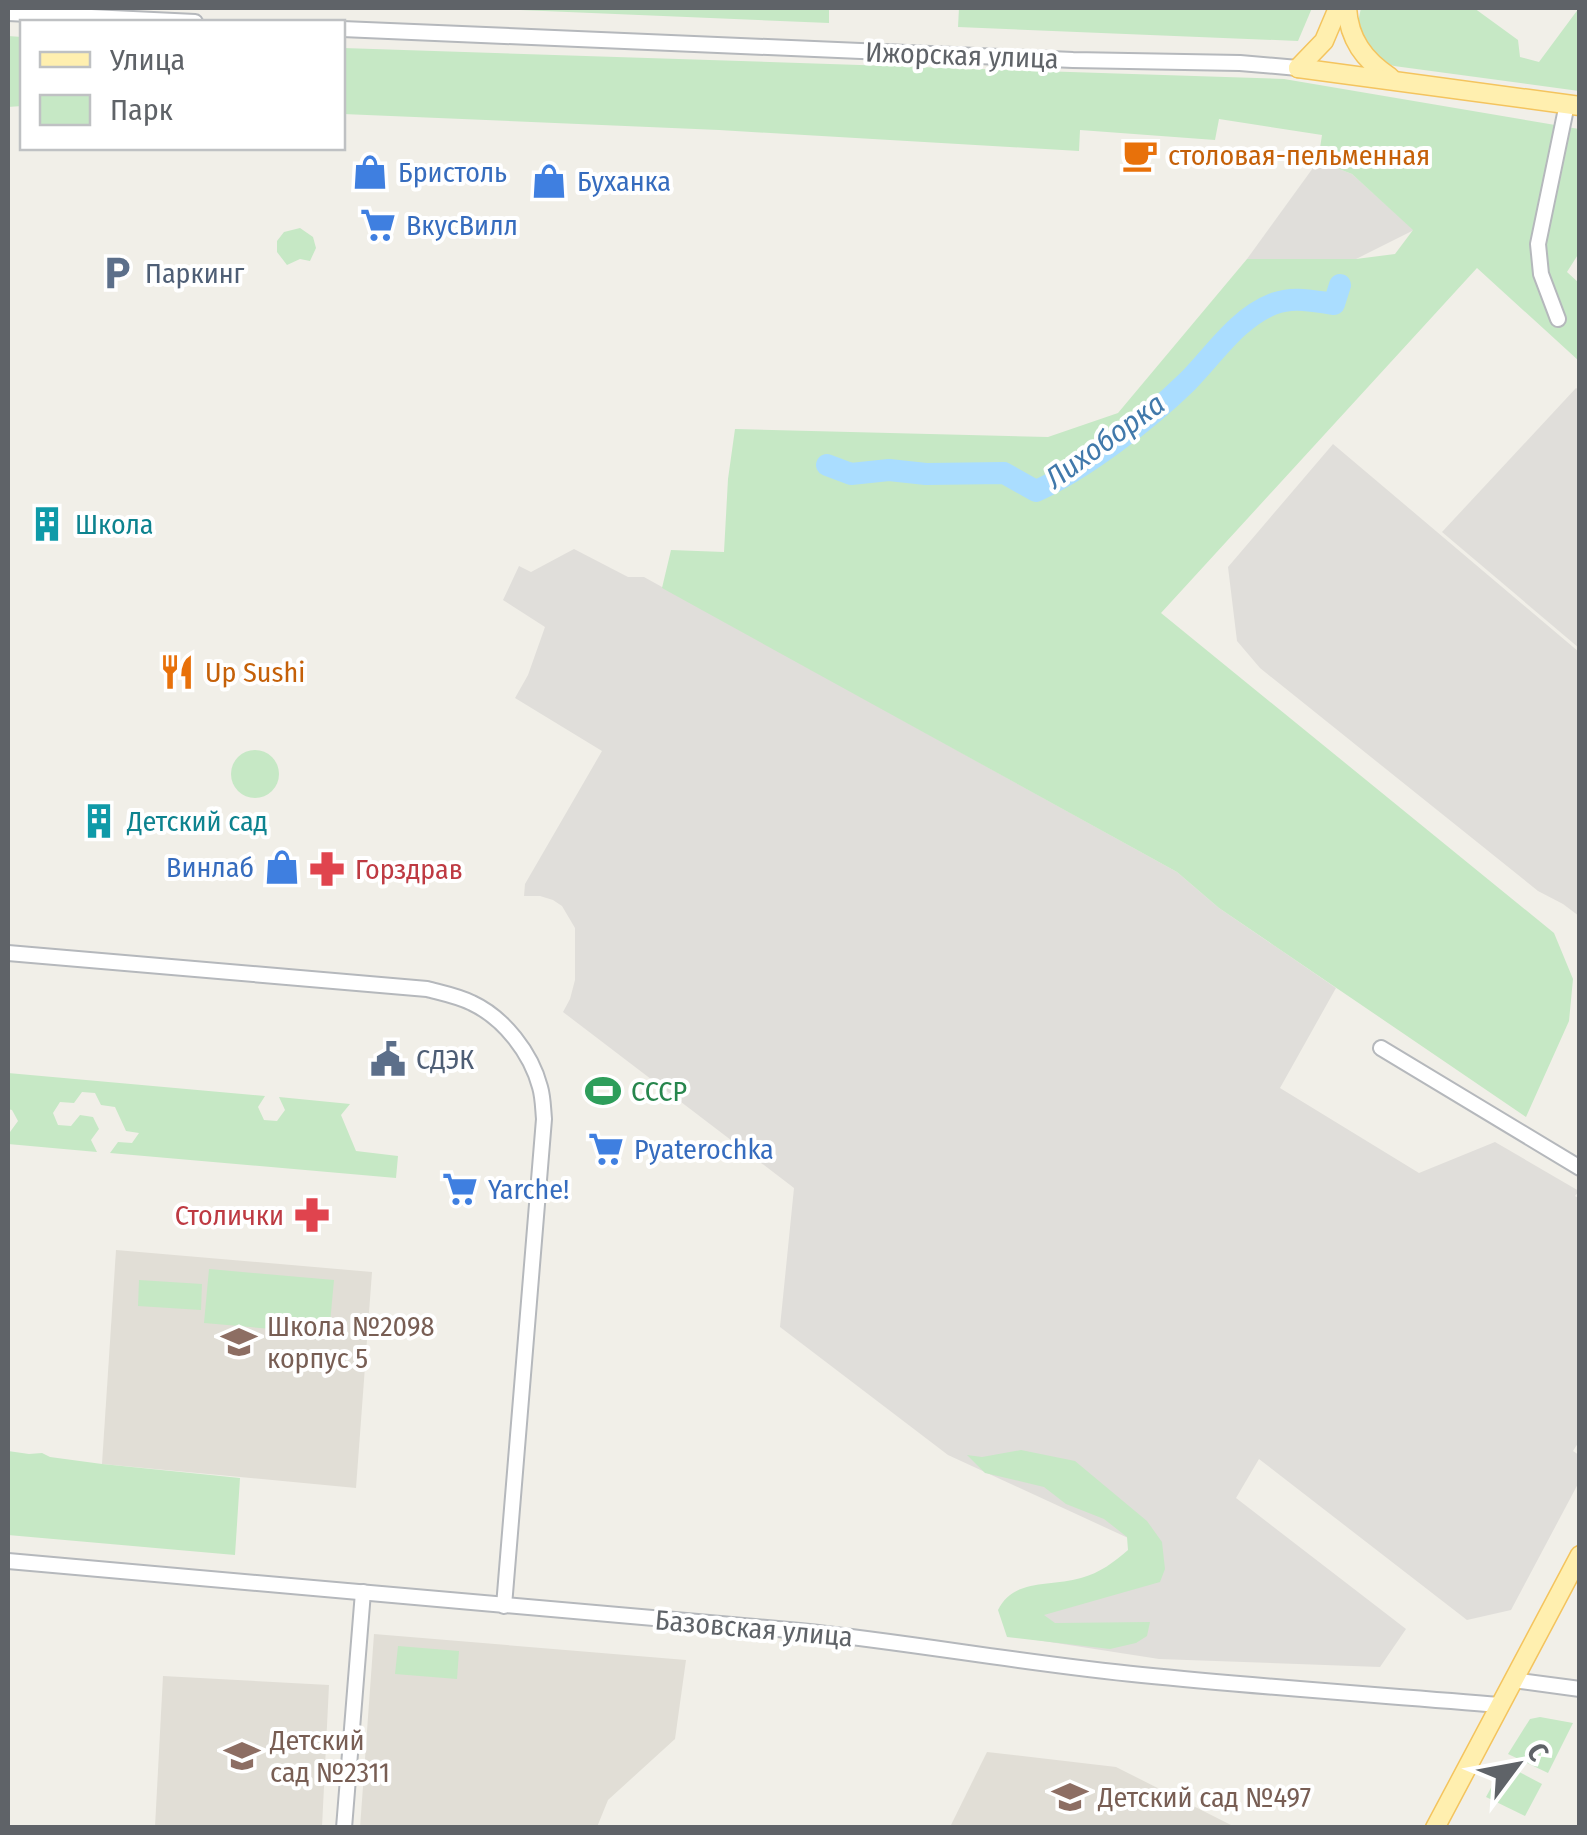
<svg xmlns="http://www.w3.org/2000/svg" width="1587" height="1835" font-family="'Fira Sans Condensed',sans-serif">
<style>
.industrial{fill:#e0deda}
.education{fill:#e1ded6}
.green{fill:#c6e8c5}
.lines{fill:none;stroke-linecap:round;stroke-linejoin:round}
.river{stroke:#adf;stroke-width:22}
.minor-casing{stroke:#b5b8bc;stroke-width:18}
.major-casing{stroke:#f4c45e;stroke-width:21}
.minor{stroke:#fff;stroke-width:14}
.major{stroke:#ffefaf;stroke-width:18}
.labels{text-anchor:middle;stroke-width:8;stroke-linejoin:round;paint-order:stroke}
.street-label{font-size:28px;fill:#5f6368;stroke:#fff}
.food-label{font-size:28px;fill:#c56008;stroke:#fff;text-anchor:start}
.shop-label{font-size:28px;fill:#366cbe;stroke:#fff;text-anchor:start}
.service-label{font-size:28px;fill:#4e5e75;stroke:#fff;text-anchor:start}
.culture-label{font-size:28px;fill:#0d838f;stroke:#fff;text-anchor:start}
.health-label{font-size:28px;fill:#be3a42;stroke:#fff;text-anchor:start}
.leisure-label{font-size:28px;fill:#27864d;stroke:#fff;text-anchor:start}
.education-label{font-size:28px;fill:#785e54;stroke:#fff;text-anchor:start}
.water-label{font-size:30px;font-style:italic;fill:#4179ab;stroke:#fff}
</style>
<rect width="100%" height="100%" fill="#f1efe8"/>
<g class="industrial">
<path d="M1318,161l34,13 62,56 -58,29h-109z"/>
<path d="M1576,388l4,3 -1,257 -137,-116z"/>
<path d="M1333,444l246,208v264l-16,-12 -25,-13 -278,-223 -23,-27 -9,-74z"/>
<path d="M574,549l54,28h16l533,295 42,36 117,80 -56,100 139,85 76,-31 84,49 -4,5 5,3v241l-7,11 6,4v27l-68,128 -44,10 -208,-161 -23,39 170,131 -26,38 -221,-8 -147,-23 1,-17 124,-34 2,-42 -191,-88 -168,-128 14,-139 -231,-176 7,-13 5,-19v-52l-13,-22 -9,-6 -13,-4h-16l1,-12 77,-133 -87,-53 13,-23 17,-48 -42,-27 16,-34 12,6z"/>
</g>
<g class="education">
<path d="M116,1250l256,22 -16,216 -254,-24z"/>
<path d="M374,1634l312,26 -11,79 -67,61 -11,27 -237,1z"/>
<path d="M163,1676l166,9 -7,142h-167z"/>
<path d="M987,1752l129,15 119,60h-285z"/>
</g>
<g class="green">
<path d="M470,8h359v15z"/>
<path d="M959,8h353l-14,33 -340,-14z"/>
<path d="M1361,8h113l44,32 2,17 19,5 40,-54v83l-185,-25 -14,-5 -19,-16 -3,-23z"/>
<path d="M8,36l14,1v69l-14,1z"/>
<path d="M343,48l941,31 295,50v124l-12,19 12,11v78l-102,-93 -316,345 393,320 19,46 -4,42 -43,96 -307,-209 -42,-36 -515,-284 9,-38 53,2 4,-73 7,-50 313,8 70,-24 129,-154h109l39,-5 18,-24 -61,-56 -34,-13 4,-26 -103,-16 -4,21 -135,-10 -1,21 -360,-21 -376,-16z"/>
<path d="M300,228l13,9 3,11 -6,13 -10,-2 -13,6 -10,-13v-11l7,-9z"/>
<circle cx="255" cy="774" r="24"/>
<path d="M8,1073l257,23 -7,11 6,13 13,1 8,-11 -6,-13 71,7 -9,11 15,36 42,5 -2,22 -286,-25 8,-11 14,1 7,-10 -13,-2 -11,-24 -14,-2 -6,-12 -13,-1 -8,11 -14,-1 -7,11 5,12 13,1 9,-11 13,2 6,12 -8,11 6,12 -89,-8v-11l2,-1 8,-11 -6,-11 -4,-1z"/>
<path d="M209,1269l125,11 -5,54 -125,-11z"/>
<path d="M139,1280l63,4 -1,26 -63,-4z"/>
<path d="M1021,1450l54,11 72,60 15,21 3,27 -5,13 -116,33 11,8 95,-1 -3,14 -11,7 -26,6 -103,-12 -9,-27c16,-32 52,-23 83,-32 19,-5 33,-16 47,-28l-1,-13 -23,-18 -38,-15 -22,-17 -59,-14 -18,-18 15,2z"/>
<path d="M8,1451l21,3 13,-1 8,4 52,7 138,14 -5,77 -227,-20z"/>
<path d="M398,1646l61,5 -2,28 -62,-5z"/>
<path d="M1540,1717l33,6 -25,50 -40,-19 22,-35z"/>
<path d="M1504,1764l38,20 -17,32 -39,-19z"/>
</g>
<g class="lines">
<path class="river" d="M827,465l24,9 38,-4 37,4 78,-1 32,18c49,-22 112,-71 151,-109 26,-26 50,-64 86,-78 20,-8 39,-3 61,0l6,-19"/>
<defs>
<g id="minor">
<path d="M8,13l187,9"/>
<path d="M342,29l731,31 167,3 58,5"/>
<path d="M1558,319l-17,-45 -3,-30 29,-140"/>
<path d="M8,953l419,36c15,4 31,7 45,14 32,15 59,50 68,84 3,10 3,21 4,32l-40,487"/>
<path d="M1381,1048l199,120"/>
<path d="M8,1561l792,70c115,12 227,33 342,44 119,12 238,20 358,30"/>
<path d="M1513,1680l67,9"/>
<path d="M344,1828l19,-236"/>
</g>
<g id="major">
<path d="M1347,8c2,31 17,52 43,69"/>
<path d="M1298,68l282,38"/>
<path d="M1298,68l26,-27 14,-33"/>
<path d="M1435,1828l145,-273"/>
</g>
</defs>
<use href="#minor" class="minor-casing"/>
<use href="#major" class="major-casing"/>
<use href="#minor" class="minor"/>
<use href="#major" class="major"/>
</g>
<defs>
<symbol id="cafe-bare" viewBox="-9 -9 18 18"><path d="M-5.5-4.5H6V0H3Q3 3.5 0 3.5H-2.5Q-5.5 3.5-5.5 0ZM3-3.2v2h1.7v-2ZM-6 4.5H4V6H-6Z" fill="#e8710a" stroke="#fff" stroke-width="2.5" paint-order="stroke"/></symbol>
<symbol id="shop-bare" viewBox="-9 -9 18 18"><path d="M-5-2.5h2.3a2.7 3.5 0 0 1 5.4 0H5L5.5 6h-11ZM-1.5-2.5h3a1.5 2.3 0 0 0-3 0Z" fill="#3f7fe0" stroke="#fff" stroke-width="2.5" paint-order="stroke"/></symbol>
<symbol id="supermarket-bare" viewBox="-9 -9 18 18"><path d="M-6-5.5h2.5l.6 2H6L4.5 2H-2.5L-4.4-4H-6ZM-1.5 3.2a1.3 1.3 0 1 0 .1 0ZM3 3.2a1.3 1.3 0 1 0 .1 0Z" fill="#3f7fe0" stroke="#fff" stroke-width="2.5" paint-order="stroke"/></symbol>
<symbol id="parking-bare" viewBox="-9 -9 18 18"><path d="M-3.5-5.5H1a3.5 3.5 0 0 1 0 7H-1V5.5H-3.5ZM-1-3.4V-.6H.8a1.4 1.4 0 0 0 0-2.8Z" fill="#5c6f8a" stroke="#fff" stroke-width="2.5" paint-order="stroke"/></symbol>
<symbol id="building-bare" viewBox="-9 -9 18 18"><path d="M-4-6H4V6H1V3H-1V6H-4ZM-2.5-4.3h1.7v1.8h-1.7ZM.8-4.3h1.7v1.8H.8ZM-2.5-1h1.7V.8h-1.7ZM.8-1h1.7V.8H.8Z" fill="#0f9aa8" stroke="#fff" stroke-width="2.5" paint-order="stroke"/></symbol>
<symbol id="restaurant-bare" viewBox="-9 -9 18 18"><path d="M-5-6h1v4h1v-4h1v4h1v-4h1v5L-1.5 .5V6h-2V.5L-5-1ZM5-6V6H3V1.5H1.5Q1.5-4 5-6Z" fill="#e8710a" stroke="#fff" stroke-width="2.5" paint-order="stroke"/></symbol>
<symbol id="pharmacy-bare" viewBox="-9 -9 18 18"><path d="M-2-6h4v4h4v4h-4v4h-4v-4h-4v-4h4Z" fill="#e0444e" stroke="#fff" stroke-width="2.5" paint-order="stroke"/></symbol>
<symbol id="civic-bare" viewBox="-9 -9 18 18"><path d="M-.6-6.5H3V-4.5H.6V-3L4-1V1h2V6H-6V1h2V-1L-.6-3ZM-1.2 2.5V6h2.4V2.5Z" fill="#5c6f8a" stroke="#fff" stroke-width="2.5" paint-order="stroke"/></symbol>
<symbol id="stadium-bare" viewBox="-9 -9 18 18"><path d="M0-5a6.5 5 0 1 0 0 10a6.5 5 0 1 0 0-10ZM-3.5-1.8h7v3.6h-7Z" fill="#2e9e5b" stroke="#fff" stroke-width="2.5" paint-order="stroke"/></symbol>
<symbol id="school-bare" viewBox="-9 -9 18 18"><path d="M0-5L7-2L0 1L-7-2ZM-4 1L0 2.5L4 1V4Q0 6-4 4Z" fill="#8d6e63" stroke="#fff" stroke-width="2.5" paint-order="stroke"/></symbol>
</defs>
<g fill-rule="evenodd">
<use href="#cafe-bare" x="1115" y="130" width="50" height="50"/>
<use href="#shop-bare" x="345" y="147" width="50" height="50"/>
<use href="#shop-bare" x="524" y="156" width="50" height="50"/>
<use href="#supermarket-bare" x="353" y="200" width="50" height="50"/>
<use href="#parking-bare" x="92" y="248" width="50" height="50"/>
<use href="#building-bare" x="22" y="499" width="50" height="50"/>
<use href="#restaurant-bare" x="152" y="647" width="50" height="50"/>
<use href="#building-bare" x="74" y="796" width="50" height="50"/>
<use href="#shop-bare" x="257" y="842" width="50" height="50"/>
<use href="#pharmacy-bare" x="302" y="844" width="50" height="50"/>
<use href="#civic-bare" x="363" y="1034" width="50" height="50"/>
<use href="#stadium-bare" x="578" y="1066" width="50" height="50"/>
<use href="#supermarket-bare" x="581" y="1124" width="50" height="50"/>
<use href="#supermarket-bare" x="435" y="1164" width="50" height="50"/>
<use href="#pharmacy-bare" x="287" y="1190" width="50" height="50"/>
<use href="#school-bare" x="214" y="1317" width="50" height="50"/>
<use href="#school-bare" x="217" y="1731" width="50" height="50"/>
<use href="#school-bare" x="1045" y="1772" width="50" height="50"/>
</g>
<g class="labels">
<g class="street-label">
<text transform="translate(962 55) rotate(2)" y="10">Ижорская улица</text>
<text transform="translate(754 1628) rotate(5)" y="10">Базовская улица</text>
</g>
<g class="food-label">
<text x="1168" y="165">столовая-пельменная</text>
<text x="205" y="682">Up Sushi</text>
</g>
<g class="shop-label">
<text x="398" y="182">Бристоль</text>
<text x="577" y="191">Буханка</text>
<text x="406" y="235">ВкусВилл</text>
<text x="254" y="877" text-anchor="end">Винлаб</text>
<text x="634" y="1159">Pyaterochka</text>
<text x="488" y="1199">Yarche!</text>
</g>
<g class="service-label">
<text x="145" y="283">Паркинг</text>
<text x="416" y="1069">СДЭК</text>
</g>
<g class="culture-label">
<text x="75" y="534">Школа</text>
<text x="127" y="831">Детский сад</text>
</g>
<g class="health-label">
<text x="355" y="879">Горздрав</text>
<text x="284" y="1225" text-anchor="end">Столички</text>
</g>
<g class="leisure-label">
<text x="631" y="1101">СССР</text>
</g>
<g class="education-label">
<text x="267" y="1336">Школа №2098<tspan x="267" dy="32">корпус 5</tspan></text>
<text x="270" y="1750">Детский<tspan x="270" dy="32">сад №2311</tspan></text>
<text x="1098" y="1807">Детский сад №497</text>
</g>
<g class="water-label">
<text transform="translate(1105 441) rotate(-36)" y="10">Лихоборка</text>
</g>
</g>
<rect width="1587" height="1835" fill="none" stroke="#5f6368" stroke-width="20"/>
<rect x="20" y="20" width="325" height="130" fill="#ffffff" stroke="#bfc1c3" stroke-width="2.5"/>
<rect x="40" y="52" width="50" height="15" fill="#ffefaf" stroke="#bfc1c3" stroke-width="2.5"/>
<text x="110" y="70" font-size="30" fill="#5f6368">Улица</text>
<rect x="40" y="95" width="50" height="30" fill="#c6e8c5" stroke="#bfc1c3" stroke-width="2.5"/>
<text x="110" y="120" font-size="30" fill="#5f6368">Парк</text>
<g transform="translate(1517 1765) rotate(58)" stroke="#ffffff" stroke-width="8" paint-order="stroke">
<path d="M0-8L18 38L0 25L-18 38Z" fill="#5f6368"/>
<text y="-15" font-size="28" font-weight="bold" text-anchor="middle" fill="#5f6368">С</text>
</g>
</svg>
